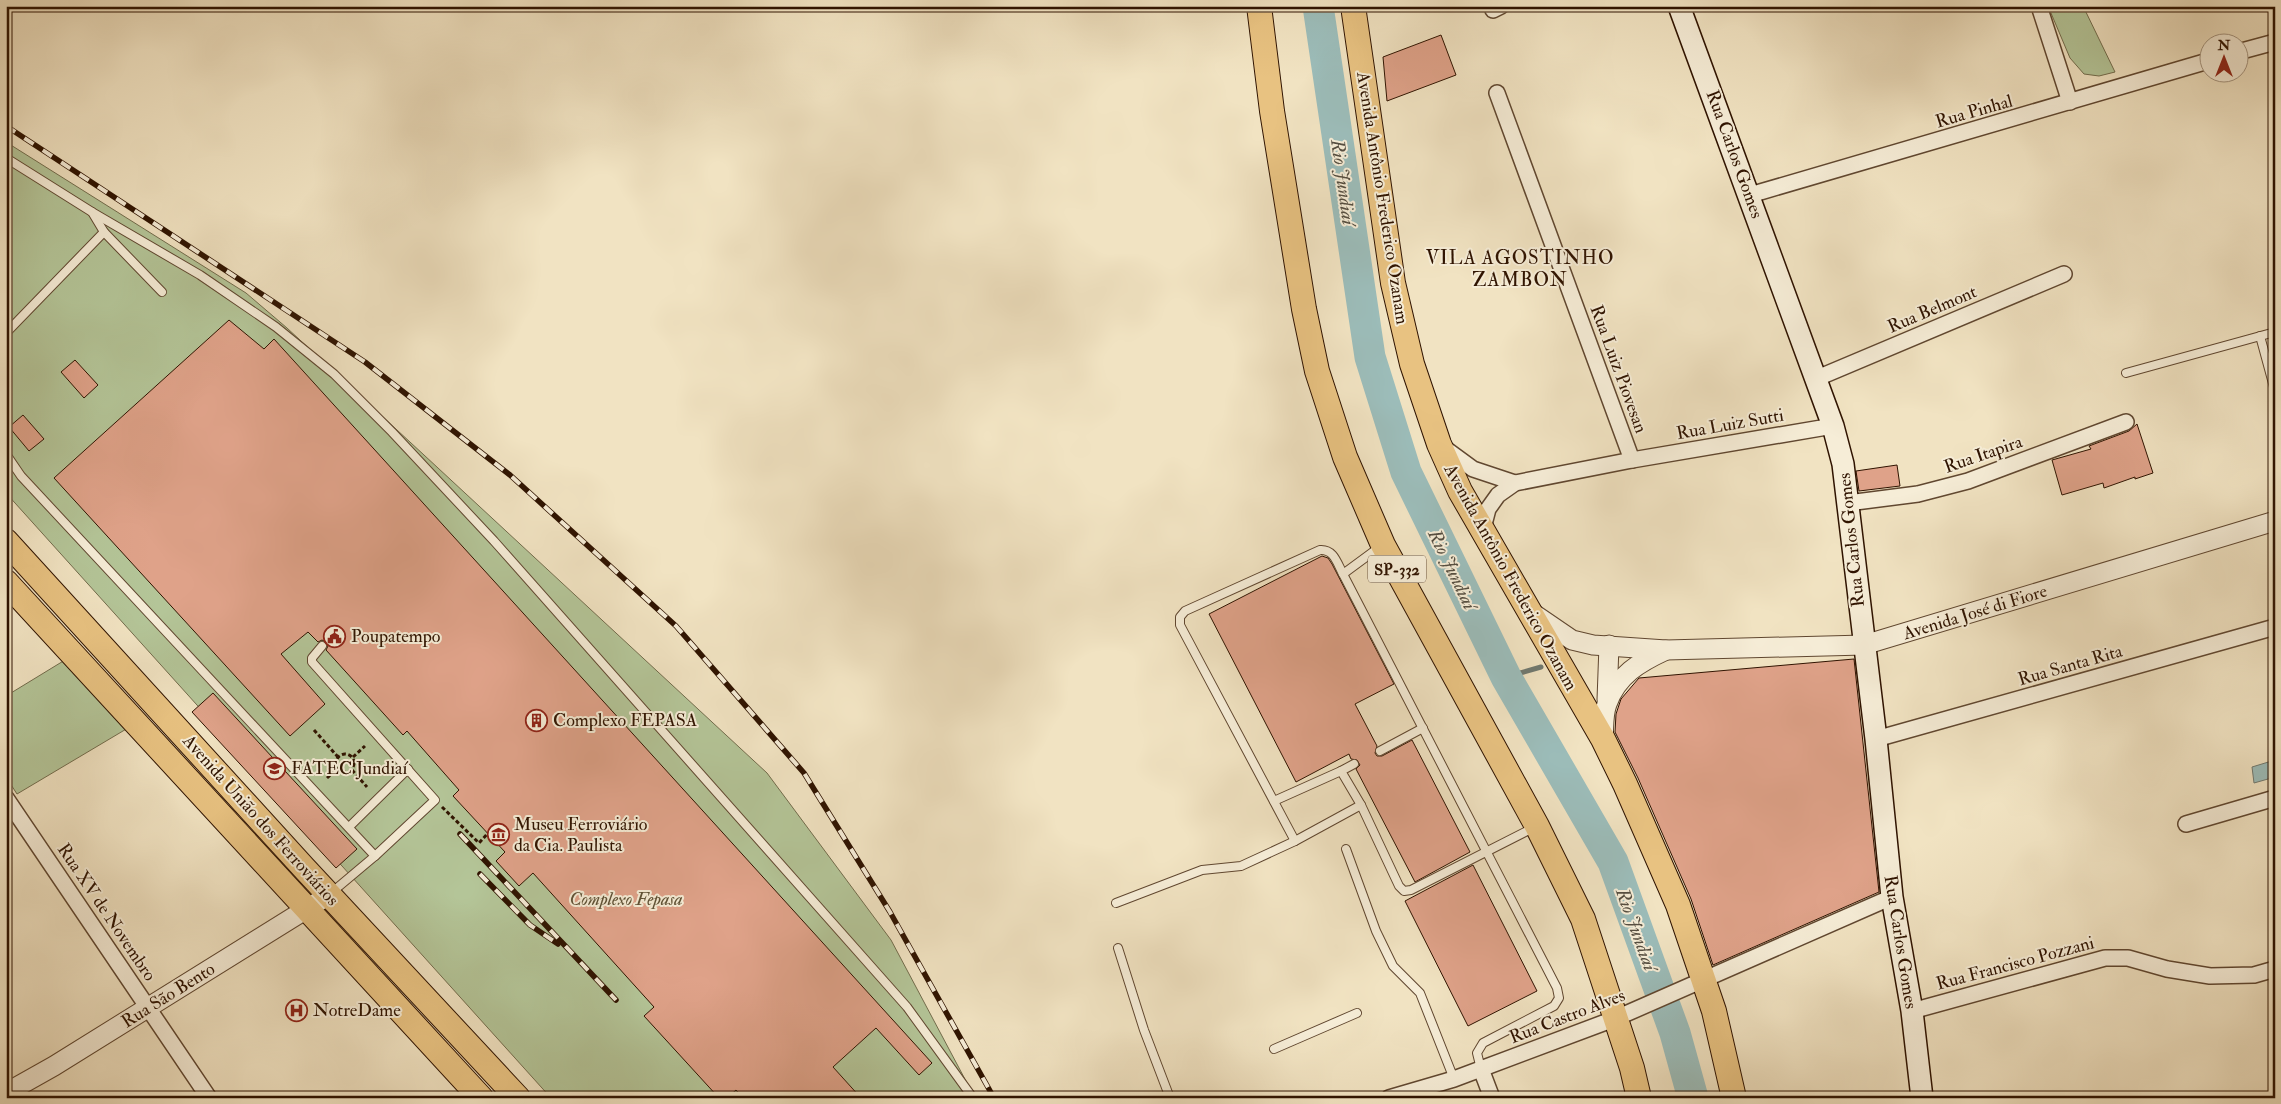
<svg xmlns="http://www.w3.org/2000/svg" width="2281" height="1104" font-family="'IM FELL Double Pica',serif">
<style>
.green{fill:#b4c598;stroke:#726c4c}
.water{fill:#9cbdba;stroke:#707970}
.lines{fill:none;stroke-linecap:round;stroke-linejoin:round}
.stream{stroke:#707970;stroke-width:5}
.river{stroke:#9cbdba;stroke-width:31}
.building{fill:#dfa289;stroke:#2f1300}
.service-casing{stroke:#604730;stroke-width:10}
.minor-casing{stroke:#604730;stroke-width:18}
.tertiary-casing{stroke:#604730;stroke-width:21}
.secondary-casing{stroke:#2f1300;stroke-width:24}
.primary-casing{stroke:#2f1300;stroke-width:26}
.path{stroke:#2f1300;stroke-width:3;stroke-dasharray:4 2.5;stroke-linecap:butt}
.service{stroke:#f6edd7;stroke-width:8}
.minor{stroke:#f6edd7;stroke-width:15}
.tertiary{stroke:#f6edd7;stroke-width:19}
.secondary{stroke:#f6edd7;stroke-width:21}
.primary{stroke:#e8c281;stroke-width:24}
.rail-casing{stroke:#2f1300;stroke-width:5.5}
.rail{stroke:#f6edd7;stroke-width:4;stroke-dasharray:11;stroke-linecap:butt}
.labels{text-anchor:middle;stroke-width:4;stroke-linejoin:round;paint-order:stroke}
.shield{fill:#f6edd7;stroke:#6b5440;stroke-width:1}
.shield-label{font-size:16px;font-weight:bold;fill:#2f1300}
.street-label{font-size:18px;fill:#2f1300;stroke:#f6edd7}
.poi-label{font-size:18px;fill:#2f1300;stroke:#f6edd7;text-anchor:start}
.park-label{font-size:18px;font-style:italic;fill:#5e5135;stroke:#f6edd7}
.water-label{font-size:19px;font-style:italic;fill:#554e41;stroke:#f6edd7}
.neighbourhood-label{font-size:19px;letter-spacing:1px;fill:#2f1300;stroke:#f6edd7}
</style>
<rect width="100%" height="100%" fill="#f1e3c2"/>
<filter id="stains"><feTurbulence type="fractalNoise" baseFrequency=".004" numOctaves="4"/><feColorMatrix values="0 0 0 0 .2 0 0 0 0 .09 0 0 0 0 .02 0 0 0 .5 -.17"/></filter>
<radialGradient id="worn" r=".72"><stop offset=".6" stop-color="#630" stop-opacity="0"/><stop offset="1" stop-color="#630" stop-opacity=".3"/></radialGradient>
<g class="green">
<path d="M2048,6h35l32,66 -16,4 -15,-2 -14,-16z"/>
<path d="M6,142l240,151 41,35 480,445 124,167 84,158h-424l-545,-605z"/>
<path d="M65,660l63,68 -111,66 -11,-17v-81z"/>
</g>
<path class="water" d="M2275,760v17l-21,6 -2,-16z"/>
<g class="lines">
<path class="stream" d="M1506,677l35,-10"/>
<path class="river" d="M1318,6l52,351 36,115 100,205 107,185 62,171 18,65"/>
</g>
<g class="building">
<path d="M1441,35l15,40 -69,26 -4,-44z"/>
<path d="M229,320l35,29 10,-10 658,724 -13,12 -43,-47 -43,39 28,31h-118l-7,-8 -9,8h-8l-75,-82 10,-9 -121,-134 -14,13 -23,-25 9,-9 -52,-56 6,-6 -52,-59 -4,4 -77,-85 2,-4 -2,-4 -4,-2 -4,2 -10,-10 -27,22 44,50 -35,32 -236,-258z"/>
<path d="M75,360l23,25 -14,13 -23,-26z"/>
<path d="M23,415l21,24 -15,12 -20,-24z"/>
<path d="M2137,424l16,49 -18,6v-2l-31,11 -1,-5 -41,12 -10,-35 39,-11 -2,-3 40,-15z"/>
<path d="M1897,465l3,21 -41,5 -3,-20z"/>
<path d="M1322,556l6,2 4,6 62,120 -39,20 22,42 -2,7 2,3h5l30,-16 58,112 -55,30 -59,-113 4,-4 -3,-5 -6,-1 -2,-5 -53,28 -87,-168z"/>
<path d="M1854,659l25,233 -166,73 -22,-66 -53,-121 -23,-46 1,-18 5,-15 18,-21z"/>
<path d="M213,693l144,156 -21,19 -144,-156z"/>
<path d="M1473,865l64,126 -69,35 -63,-125z"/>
</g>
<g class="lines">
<defs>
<g id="service">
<path d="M6,158l86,54 12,20 -98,101"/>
<path d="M92,212l108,63 76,52 58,47 58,58 102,109 413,466 66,91"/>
<path d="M104,232l58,60"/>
<path d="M2260,336l15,55"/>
<path d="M2126,373l149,-41"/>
<path d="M6,454l15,22 354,380"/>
<path d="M1343,574l38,-28"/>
<path d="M322,646l-10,12v4l123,138 -60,56 -44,37"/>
<path d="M1380,751l43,-23"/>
<path d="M1354,764l-13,7 20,34"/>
<path d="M1274,801l67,-30"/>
<path d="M349,827l59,-58"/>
<path d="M1295,841l-115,-216v-8l5,-6 135,-61c14,-1 17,13 23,24l214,414 2,10 -5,8 -71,37 -6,10 4,16"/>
<path d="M1346,849l30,82 17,35 27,27 34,86"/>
<path d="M1116,903l86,-33 39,-4 54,-25 66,-36 38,81 5,5 7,-1 124,-63"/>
<path d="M1118,948l26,82 26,68"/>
<path d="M1274,1049l83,-36"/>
</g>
<g id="minor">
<path d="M2039,6l31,96"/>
<path d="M1493,10l8,-4"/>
<path d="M2238,52l37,-10"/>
<path d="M1497,93l135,367"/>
<path d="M1750,195l458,-134"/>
<path d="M1815,379l249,-105"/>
<path d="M1443,447l30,22 42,14"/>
<path d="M1848,503l70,-9 50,-13 158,-59"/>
<path d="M1482,532l6,-23 10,-14 17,-12 117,-23 201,-34"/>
<path d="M1876,739l399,-112"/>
<path d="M6,798l203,300"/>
<path d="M2186,824l89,-26"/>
<path d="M1912,1011l193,-53h23l39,11 43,7 44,-1 21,-6"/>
<path d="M1481,1069l11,29"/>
<path d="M1389,1098l65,-19 160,-60 278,-122"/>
</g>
<g id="tertiary">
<path d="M1531,612l41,28 21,5 73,5 198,-5 411,-124"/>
<path d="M1607,700l2,-55"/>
<path d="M1603,739c1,-11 0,-25 4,-35 10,-29 33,-42 59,-54"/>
<path d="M6,1093l48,-27 275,-171"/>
</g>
<path id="secondary" d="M1679,6l154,420 10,38 33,275 16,158 20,114 10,87"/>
<g id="primary">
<path d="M1259,6l13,105 32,198 13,62 28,86 38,88 154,281 46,93 49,149 7,30"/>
<path d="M1353,6l40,277 19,81 27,80 21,47 143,248 22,45 53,121 36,106 20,87"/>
<path d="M6,541l298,327 214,230"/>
<path d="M6,582l475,516"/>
</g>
</defs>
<use href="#service" class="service-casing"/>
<use href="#minor" class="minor-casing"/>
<use href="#tertiary" class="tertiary-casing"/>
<use href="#secondary" class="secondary-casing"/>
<use href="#primary" class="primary-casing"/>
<g class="path">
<path d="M314,730l24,27"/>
<circle cx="345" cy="763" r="9"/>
<path d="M353,757l12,-11"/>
<path d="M352,770l15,17"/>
<path d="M327,778l10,-9"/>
<path d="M442,807l37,36 9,-10"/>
</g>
<use href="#service" class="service"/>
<use href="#minor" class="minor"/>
<use href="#tertiary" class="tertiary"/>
<use href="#secondary" class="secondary"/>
<use href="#primary" class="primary"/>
<defs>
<g id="rail">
<path d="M6,126l359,236 145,113 166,151 128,147 86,139 104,186"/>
<path d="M460,834l156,166"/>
<path d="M480,874l50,51 28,19"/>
</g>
</defs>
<use href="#rail" class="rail-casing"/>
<use href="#rail" class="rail"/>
</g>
<defs>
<symbol id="civic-ring" viewBox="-11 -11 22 22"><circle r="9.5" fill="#f6edd7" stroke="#8f2418" stroke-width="1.5"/><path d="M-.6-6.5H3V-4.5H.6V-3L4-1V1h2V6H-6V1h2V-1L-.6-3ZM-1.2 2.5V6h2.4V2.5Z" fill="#8f2418"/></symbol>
<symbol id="building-ring" viewBox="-11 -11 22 22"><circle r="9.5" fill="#f6edd7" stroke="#8f2418" stroke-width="1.5"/><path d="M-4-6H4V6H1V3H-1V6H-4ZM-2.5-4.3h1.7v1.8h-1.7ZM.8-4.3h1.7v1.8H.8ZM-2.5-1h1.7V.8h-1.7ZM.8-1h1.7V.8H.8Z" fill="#8f2418"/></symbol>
<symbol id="university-ring" viewBox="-11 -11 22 22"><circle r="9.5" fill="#f6edd7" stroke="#8f2418" stroke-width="1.5"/><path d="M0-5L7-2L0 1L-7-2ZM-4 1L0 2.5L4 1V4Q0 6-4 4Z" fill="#8f2418"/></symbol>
<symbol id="museum-ring" viewBox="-11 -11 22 22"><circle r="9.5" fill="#f6edd7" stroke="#8f2418" stroke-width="1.5"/><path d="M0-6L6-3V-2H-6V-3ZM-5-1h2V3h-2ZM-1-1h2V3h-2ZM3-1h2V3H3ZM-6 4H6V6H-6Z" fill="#8f2418"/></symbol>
<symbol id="hospital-ring" viewBox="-11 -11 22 22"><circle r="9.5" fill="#f6edd7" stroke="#8f2418" stroke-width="1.5"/><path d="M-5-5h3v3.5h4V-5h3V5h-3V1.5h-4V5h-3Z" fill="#8f2418"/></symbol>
</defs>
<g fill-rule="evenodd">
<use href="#civic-ring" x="322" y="624" width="25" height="25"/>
<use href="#building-ring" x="524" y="708" width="25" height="25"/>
<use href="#university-ring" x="262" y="756" width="25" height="25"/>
<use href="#museum-ring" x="486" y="822" width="25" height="25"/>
<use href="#hospital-ring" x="284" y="998" width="25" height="25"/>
</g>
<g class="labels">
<rect class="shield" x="1368" y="555.5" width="58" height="27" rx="4"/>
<g class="shield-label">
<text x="1397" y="575">SP-332</text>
</g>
<g class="street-label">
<text transform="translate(1974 111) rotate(-16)" y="6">Rua Pinhal</text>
<text transform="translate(1735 154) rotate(70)" y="6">Rua Carlos Gomes</text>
<text transform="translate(1383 198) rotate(81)" y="6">Avenida Antônio Frederico Ozanam</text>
<text transform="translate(1932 309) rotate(-23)" y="6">Rua Belmont</text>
<text transform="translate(1619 369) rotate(70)" y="6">Rua Luiz Piovesan</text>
<text transform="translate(1730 424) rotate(-10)" y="6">Rua Luiz Sutti</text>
<text transform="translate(1983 454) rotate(-19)" y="6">Rua Itapira</text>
<text transform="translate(1851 540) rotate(-96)" y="6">Rua Carlos Gomes</text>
<text transform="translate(1511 577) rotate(61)" y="6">Avenida Antônio Frederico Ozanam</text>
<text transform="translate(1975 612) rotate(-17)" y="6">Avenida José di Fiore</text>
<text transform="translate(2070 665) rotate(-16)" y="6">Rua Santa Rita</text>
<text transform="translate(261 820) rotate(48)" y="6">Avenida União dos Ferroviários</text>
<text transform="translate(107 912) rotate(56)" y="6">Rua XV de Novembro</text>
<text transform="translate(1901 942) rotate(81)" y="6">Rua Carlos Gomes</text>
<text transform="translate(2015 963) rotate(-15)" y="6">Rua Francisco Pozzani</text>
<text transform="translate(168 995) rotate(-32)" y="6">Rua São Bento</text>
<text transform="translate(1567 1016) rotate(-21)" y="6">Rua Castro Alves</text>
</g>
<g class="poi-label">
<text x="351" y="642">Poupatempo</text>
<text x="553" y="726">Complexo FEPASA</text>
<text x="291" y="774">FATEC Jundiaí</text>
<text x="514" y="830">Museu Ferroviário<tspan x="514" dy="21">da Cia. Paulista</tspan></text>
<text x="313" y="1016">NotreDame</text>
</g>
<g class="park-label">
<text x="626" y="905">Complexo Fepasa</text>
</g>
<g class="water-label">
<text transform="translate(1344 182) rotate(82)" y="7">Rio Jundiaí</text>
<text transform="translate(1453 569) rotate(64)" y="7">Rio Jundiaí</text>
<text transform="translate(1637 929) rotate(70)" y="7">Rio Jundiaí</text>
</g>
<g class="neighbourhood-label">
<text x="1520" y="264">VILA AGOSTINHO<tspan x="1520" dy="22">ZAMBON</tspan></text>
</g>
</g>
<rect width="2281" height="1104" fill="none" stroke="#f1e3c2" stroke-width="25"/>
<rect x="8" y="8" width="2266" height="1089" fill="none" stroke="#2f1300" stroke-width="2.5"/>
<rect x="12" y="12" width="2256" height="1079" fill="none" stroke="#2f1300"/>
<g transform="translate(2224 58)"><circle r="24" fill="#f6edd7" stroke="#a69681"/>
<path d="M0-4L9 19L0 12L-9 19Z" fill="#8f2418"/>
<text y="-8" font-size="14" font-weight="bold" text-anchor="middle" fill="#2f1300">N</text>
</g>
<rect width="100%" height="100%" filter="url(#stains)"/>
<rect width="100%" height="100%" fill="url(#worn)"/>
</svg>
